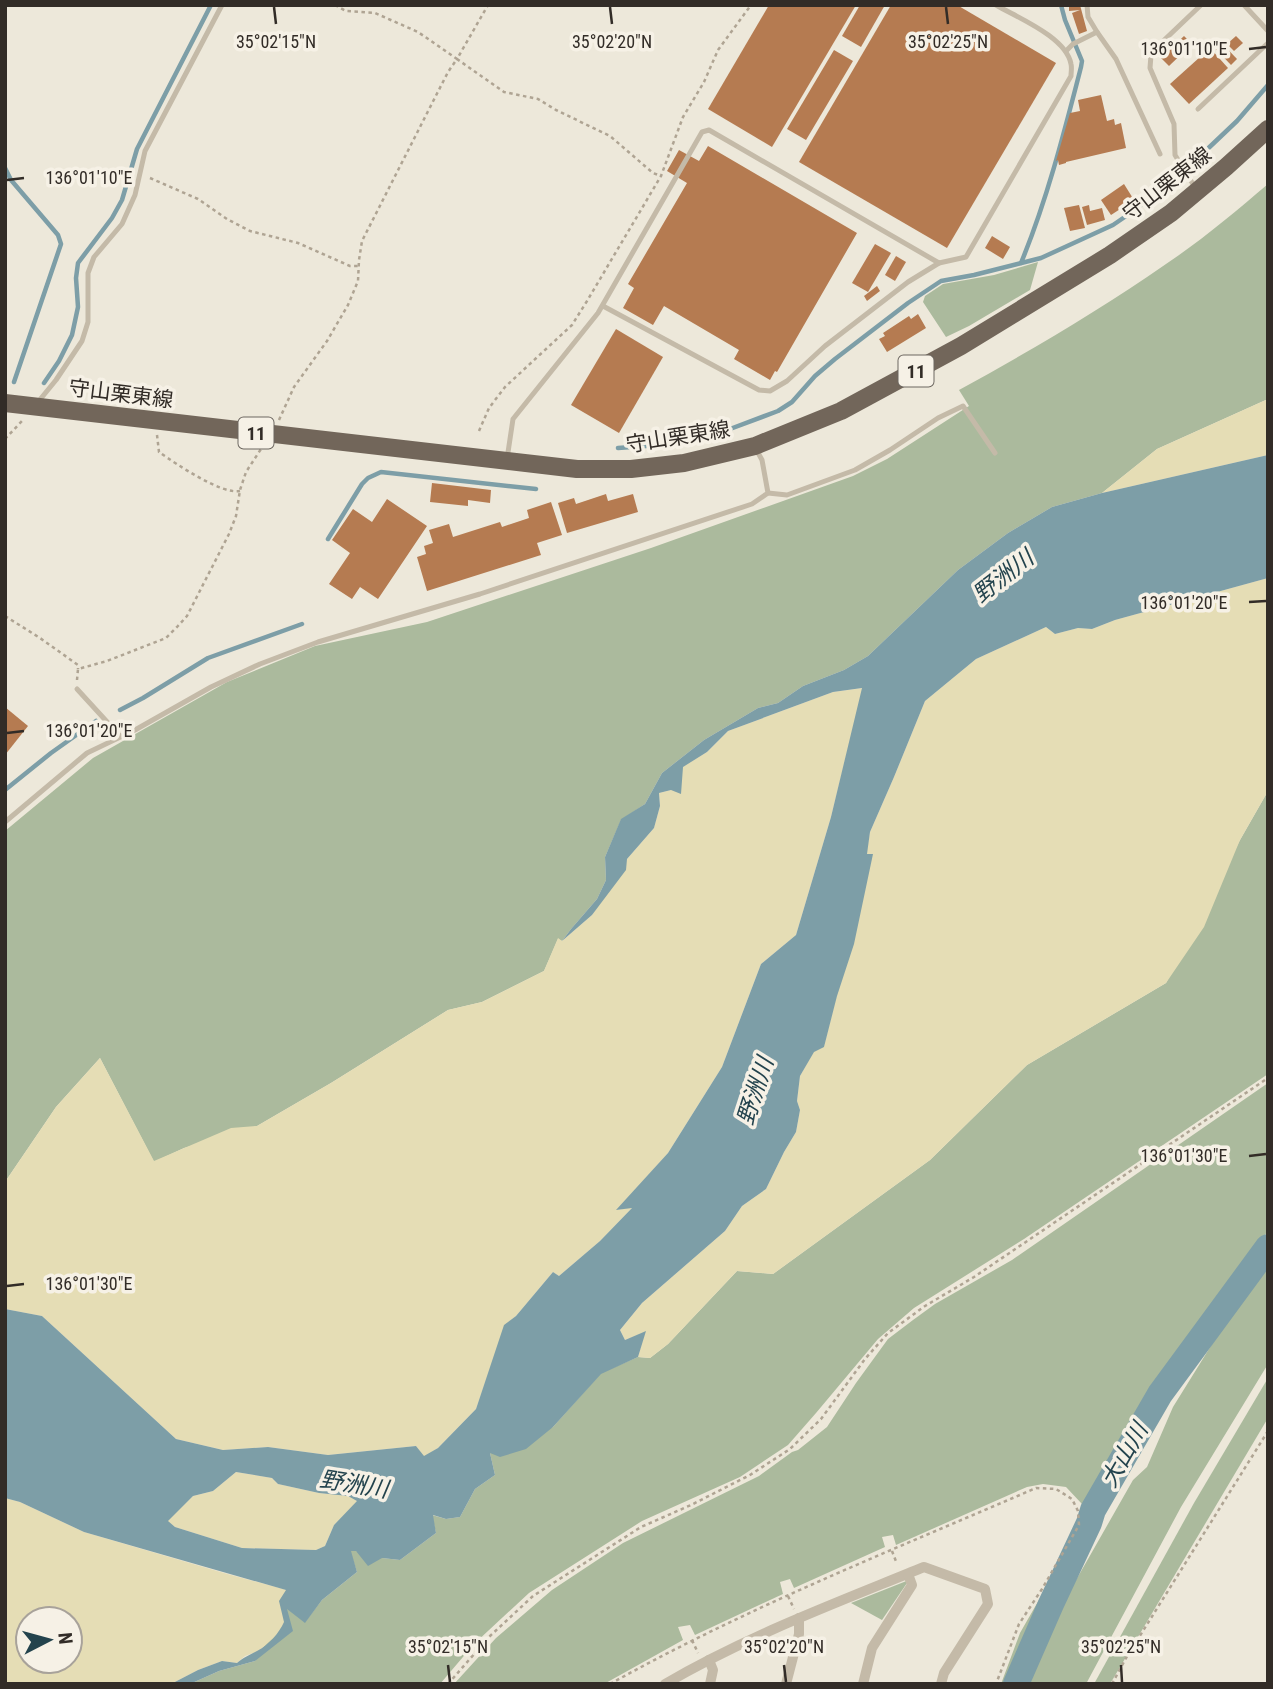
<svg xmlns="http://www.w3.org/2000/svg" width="1273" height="1689" font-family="'Roboto Condensed','Noto Sans JP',sans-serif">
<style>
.green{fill:#abba9d}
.sand{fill:#e5ddb5;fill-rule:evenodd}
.water{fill:#7d9ea7;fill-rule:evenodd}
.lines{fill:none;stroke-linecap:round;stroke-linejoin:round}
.stream{stroke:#7d9ea7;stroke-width:4.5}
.river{stroke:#7d9ea7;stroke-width:26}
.building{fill:#b57b51}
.path{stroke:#afa493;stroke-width:2.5;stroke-dasharray:3.5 3.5;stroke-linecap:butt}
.service{stroke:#c4baa8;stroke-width:5}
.minor{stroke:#c4baa8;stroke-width:10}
.primary{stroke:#72665a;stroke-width:18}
.ticks{fill:none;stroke:#322c27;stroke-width:2.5}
.labels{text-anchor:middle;stroke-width:7;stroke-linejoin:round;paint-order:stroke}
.shield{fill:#f6f1e6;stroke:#6d6760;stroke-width:2}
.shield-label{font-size:19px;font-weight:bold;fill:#322c27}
.street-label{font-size:21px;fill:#322c27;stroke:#f6f1e6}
.water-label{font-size:23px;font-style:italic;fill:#23434d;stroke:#f6f1e6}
.ticks-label{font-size:18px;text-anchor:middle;fill:#322c27;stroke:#f6f1e6;stroke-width:7;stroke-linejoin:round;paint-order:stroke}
</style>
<rect width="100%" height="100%" fill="#ede8da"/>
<g class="green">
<path d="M1268,184v215l-111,50 -55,44 -50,14 -44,26 -50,37 -90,86 -24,14 -41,16 -25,17 -20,5 -54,32 -42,33 -17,31 -24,16 -16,37 1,23 -9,19 -26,30 -9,12 -4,-2 -14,32 -62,31 -34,8 -117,73 -74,43 -73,22 -30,14 -54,-104 -44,49 -51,75v-351l88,-73 134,-76 88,-36 112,-24 224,-74 202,-72 34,-17 82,-53 -10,-16c71,-39 141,-80 207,-126 36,-24 69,-52 102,-80z"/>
<path d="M1038,262l-8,28 -61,36 -23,11 -23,-35 2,-6 18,-12 51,-9z"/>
<path d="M1268,791v283l-244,165 -110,69 -36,31 -62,74 -28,32 -48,32 -98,44 -113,72 -55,51 -34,40h-250l29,-13 36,-10 32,-53 18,14 17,-22 35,-28 -7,-21h6l26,7 18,2 36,-27 -4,-18 14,4 14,-2 15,-28 20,-14 -5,-22 63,-26 48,-54 37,-16 12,1 18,-14 69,-73 36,3 157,-114 97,-95 139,-82 74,-143z"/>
<path d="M1268,1083v147l-234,400 -23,54h-10l19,-51 63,-110 -1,-19 -16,-17 -23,-3 -16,3 -131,58 -3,-10 -11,2 3,10 -91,41 -4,-9 -10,3 3,12 -88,41 -5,-10 -12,2 5,13 -79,44h-150l42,-46 56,-48 71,-47 136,-67 33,-24 6,-2 29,-23 29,-44 32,-44 25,-19 22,-16 77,-44z"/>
<path d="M1268,1254v110l-87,143 -95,177h-64l37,-74 74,-130 14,-13 26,-60z"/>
<path d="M1268,1378v40l-158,266h-16l100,-181z"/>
<path d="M909,1580l-27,40 -31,-17z"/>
</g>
<g class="sand">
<path d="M1268,399v56l-166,38 55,-44z"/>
<path d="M1268,578v213l-28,49 -36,87 -38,56 -139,82 -97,95 -157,114 -36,-3 -69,73 -18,14 -12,-1 7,-25 -20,8 -5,-10 22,-27 83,-72 17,-25 24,-17 18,-37 12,-20 4,-22 -3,-9 3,-25 14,-25 10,-5 48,-192 -6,1 4,-23 24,-55 31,-76 51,-42 70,-32 9,7 23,-6 14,1 23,-9z"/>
<path d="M863,688l-32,129 -35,118 -35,29 -39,103 -54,86 -51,57 16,-3 -33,34 -41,35 -6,-4 -37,44 -11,9 -29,84 -38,39 -14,9 -8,-11 -88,9 -60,-8 -45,3 -47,-11 -134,-123 -37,-7v-127l51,-75 44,-49 54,103 77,-33 26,-2 74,-43 117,-73 34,-8 62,-31 14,-33 4,3 30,-26 35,-56 27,-31 6,-22 -1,-13 12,-3 11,-23 25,-15 21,-21 105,-39z"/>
<path d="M236,1472l36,6 6,6 41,9 29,3 10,5 -24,24 -9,21 -9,4 -74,-2 -67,-21 -8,-6 26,-25 20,-5z"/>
<path d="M5,1498l15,4 64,30 140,41 63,17 -2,32 -5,10 -21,19 -14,5 -8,7 -15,-2 -24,9 -27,14h-165zM28,1619h42v42h-42z"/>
</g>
<path class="water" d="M1268,455v123l-153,42 -23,9 -14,-1 -23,6 -9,-7 -70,32 -51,42 -31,76 -24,55 -3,22h6l-19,90 -17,52 -13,51 -10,5 -14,24 -3,25 3,9 -4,22 -12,20 -18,37 -24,17 -17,25 -83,72 -22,27 5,10 21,-9 -8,26 -37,17 -48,53 -27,22 -26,8 -10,-4 5,22 -20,14 -15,28 -14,2 -13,-4 3,18 -36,27 -18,-2 -14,8 -12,-15h-5l6,21 -35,28 -17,23 -18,-14 6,22 -38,30 -36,10 -29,13h-19l27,-14 24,-9 15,2c7,-6 13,-8 20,-12 12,-6 22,-18 27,-29l-5,-21 7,-11 -202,-58 -64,-30 -15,-4v-189l37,7 134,123 47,11 45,-3 60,8 88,-9 8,10 14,-8 38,-39 28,-84 12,-9 37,-44 6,4 41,-35 32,-33 -16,2 52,-57 54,-86 39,-103 35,-29 35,-118 31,-129 -29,4 -105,39 -21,21 -24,15 -2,27 -10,-4 -12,3 1,13 -6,22 -27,31 -1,11 -34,45 -30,26 9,-12 26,-30 9,-19 -1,-23 16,-38 24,-15 17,-31 42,-33 54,-32 20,-5 25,-17 41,-16 24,-14 90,-86 50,-37 44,-26 50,-14zM236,1472l36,6 6,6 41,9 29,3 9,5 -23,24 -9,21 -9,4 -74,-2 -67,-21 -7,-6 25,-25 20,-5z"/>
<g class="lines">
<g class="stream">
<path d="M1198,158l39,-37 31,-36"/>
<path d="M5,168l6,12 47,55 3,9 -47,138"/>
<path d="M1021,263c26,-63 43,-130 60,-196l1,-6 -17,-41 -4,-15"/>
<path d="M44,383l15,-22 13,-26 6,-28 -2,-29 2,-15 34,-45 10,-18 15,-51 74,-144"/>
<path d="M618,448l28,-2 39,-6 45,-11 48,-18 14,-9 23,-26 20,-17 73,-56 33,-22 33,-6 67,-17 72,-33 19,-13 40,-33"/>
<path d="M328,539l34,-55 6,-6 13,-6 155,17"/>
<path d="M120,710l23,-12 65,-40 94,-34"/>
<path d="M5,790l46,-37 45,-32"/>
</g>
<path class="river" d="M1016,1684l35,-80 38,-81 4,-13 67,-116 108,-147"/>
</g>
<g class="building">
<path d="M769,5h87l-84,142 -64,-38z"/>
<path d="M860,5h25l-24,42 -19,-11z"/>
<path d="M891,5h66l99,58 -109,185 -148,-86z"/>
<path d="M1069,5h11l7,26 -8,3 -7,-21 8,-3 -11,1z"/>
<path d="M1184,36l8,8 -23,22 -8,-8z"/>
<path d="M1236,36l7,7 -9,8 -7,-7z"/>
<path d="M1217,38l20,21 -6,6 -20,-21z"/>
<path d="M1210,48l18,20 -39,36 -19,-20z"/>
<path d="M834,50l19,11 -47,79 -19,-11z"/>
<path d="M1101,95l6,26 7,-2 1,6 6,-2 5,25 -60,14v1l-7,2 -1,-5 -2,1 14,-48 10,-2 -2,-11z"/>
<path d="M708,146l149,87 -80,139 -2,-1 -5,9 -36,-21 5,-9 -75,-44 -11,19 -30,-17 11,-20 -6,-4 59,-101 -20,-12 12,-21 20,11z"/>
<path d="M1124,184l10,16 -23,15 -10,-15z"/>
<path d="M1079,205l6,23 -15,3 -6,-23z"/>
<path d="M1089,205l1,6 12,-3 3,12 -18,5 -5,-18z"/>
<path d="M992,236l18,11 -7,12 -18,-11z"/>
<path d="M875,244l16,9 -23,39 -16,-9z"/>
<path d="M896,256l10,6 -11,19 -10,-6z"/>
<path d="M877,286l3,5 -13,10 -3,-5z"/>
<path d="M918,314l8,14 -39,24 -8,-13 6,-3 -2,-3 26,-17 2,3z"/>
<path d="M616,329l47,28 -44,76 -48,-28z"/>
<path d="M432,483l59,7 -1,13 -22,-3v6l-38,-4z"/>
<path d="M606,494l2,7 25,-7 5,18 -71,21 -9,-30 16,-5 2,6z"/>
<path d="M387,499l40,27 -49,73 -18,-12 -8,12 -23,-15 21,-31 -18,-13 21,-31 19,13z"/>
<path d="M551,502l11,33 -25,8 4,12 -114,36 -10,-34 9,-3 -2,-8 9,-3 -4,-13 20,-6 4,13 47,-15 2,5 27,-9 -2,-8z"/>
<path d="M5,707l23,19 -23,29z"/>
</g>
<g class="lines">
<g class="path">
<path d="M335,5l11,6 29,2 43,19 39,27 31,-54"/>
<path d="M150,178l48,21 29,20 23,12 48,12 52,23h8"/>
<path d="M279,420l15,-33 33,-46 21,-36 10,-24 1,-21 3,-19 86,-169 9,-13 47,33 34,7 18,11 54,26 43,37 8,3"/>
<path d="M479,431l10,-23 16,-21 67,-62 15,-24 74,-125 22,-59 21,-35 14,-32 33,-45"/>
<path d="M157,435l2,17c17,12 63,43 81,39"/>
<path d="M5,439l17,-18"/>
<path d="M5,616l35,22 38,27v4"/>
<path d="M77,680l1,-11 29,-8 59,-23 11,-11 10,-11 42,-82 7,-18 4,-26 6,-18 15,-23"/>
<path d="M892,1551l5,13"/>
<path d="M788,1596l6,13"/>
<path d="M692,1640l6,13"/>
<path d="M448,1684l42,-48 43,-40 108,-69 50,-22 59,-30 40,-26 31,-30 44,-60 23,-26 37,-27 49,-29 294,-199"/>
<path d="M610,1684c136,-76 283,-134 426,-196l20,1 16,10 6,12 1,14 -37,64 -23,35 -23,60"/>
<path d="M1112,1684l14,-26 142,-227"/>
</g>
<g class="service">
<path d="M1087,5l1,12 9,15"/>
<path d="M1244,5l24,26"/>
<path d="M1066,51l7,-7 24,-12 19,27 44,95"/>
<path d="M1198,109l70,-66"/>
<path d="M1196,189l-21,-34 -1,-31 -24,-56 1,-13 8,-10 42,-40"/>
<path d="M603,306l156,84 11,1 17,-10 38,-35 83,-64 31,-19"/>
<path d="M38,402l18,-22 26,-39 6,-19v-49l6,-16 28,-33 13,-29 10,-44 77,-146"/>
<path d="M507,459l6,-40 85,-106 104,-181 7,-2 230,133 27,-6 105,-181c0,-4 1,-8 0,-12 -5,-27 -53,-46 -75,-59"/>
<path d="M768,493l19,2 68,-25 35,-20 48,-32 25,-12 32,47"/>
<path d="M77,689l43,47"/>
<path d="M5,822l82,-69 48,-23 76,-43 49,-23 58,-22 162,-48 272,-90 16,-11 -6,-33 -6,-11"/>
</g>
<g class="minor">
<path d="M709,1660l4,10 -3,14"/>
<path d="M665,1684c82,-48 171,-81 259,-117l61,22 3,15 -44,69 -3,11"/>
<path d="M786,1684l13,-50v-16"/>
<path d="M863,1684l9,-36 40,-63 -4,-11"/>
</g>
<path class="primary" d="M5,403l572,66h54l53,-6 71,-17 86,-35 120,-65 149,-91 61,-42 55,-46 42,-38"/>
</g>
<path class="ticks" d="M274,7l2,17M610,7l2,17M946,7l2,17M1249,49l17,-2M7,180l17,-2M1249,602l17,-1M7,733l17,-2M1249,1156l17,-2M7,1286l17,-2M448,1665l2,17M784,1665l2,17M1121,1665l1,17"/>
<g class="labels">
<g class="shield">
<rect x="898.5" y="355.5" width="35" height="31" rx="5"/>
<rect x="238.5" y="417.5" width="35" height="31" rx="5"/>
</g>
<g class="shield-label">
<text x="916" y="378">11</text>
<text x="256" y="440">11</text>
</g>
<g class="street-label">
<text transform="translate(1167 184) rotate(-38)" y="7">守山栗東線</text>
<text transform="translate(121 394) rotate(7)" y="7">守山栗東線</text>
<text transform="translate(678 437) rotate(-9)" y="7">守山栗東線</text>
</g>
<g class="water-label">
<text transform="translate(1003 576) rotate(-38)" y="8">野洲川</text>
<text transform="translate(755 1091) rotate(-72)" y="8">野洲川</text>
<text transform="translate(1124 1455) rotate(-60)" y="8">大山川</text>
<text transform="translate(354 1484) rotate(9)" y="8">野洲川</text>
</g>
</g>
<g class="ticks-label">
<text x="276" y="48">35°02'15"N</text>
<text x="612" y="48">35°02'20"N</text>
<text x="948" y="48">35°02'25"N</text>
<text x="1184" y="55">136°01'10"E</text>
<text x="89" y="184">136°01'10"E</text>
<text x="1184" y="609">136°01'20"E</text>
<text x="89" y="737">136°01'20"E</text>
<text x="1184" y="1162">136°01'30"E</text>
<text x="89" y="1290">136°01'30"E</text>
<text x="448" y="1653">35°02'15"N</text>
<text x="784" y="1653">35°02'20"N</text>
<text x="1121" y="1653">35°02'25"N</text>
</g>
<rect width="1273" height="1689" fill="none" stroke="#322c27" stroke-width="14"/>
<g transform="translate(49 1640) rotate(84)"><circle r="33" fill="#f6f1e6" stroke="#a8a29a" stroke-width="2"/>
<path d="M0-5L12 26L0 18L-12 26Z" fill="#23434d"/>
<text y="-10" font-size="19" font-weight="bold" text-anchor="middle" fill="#322c27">N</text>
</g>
</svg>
